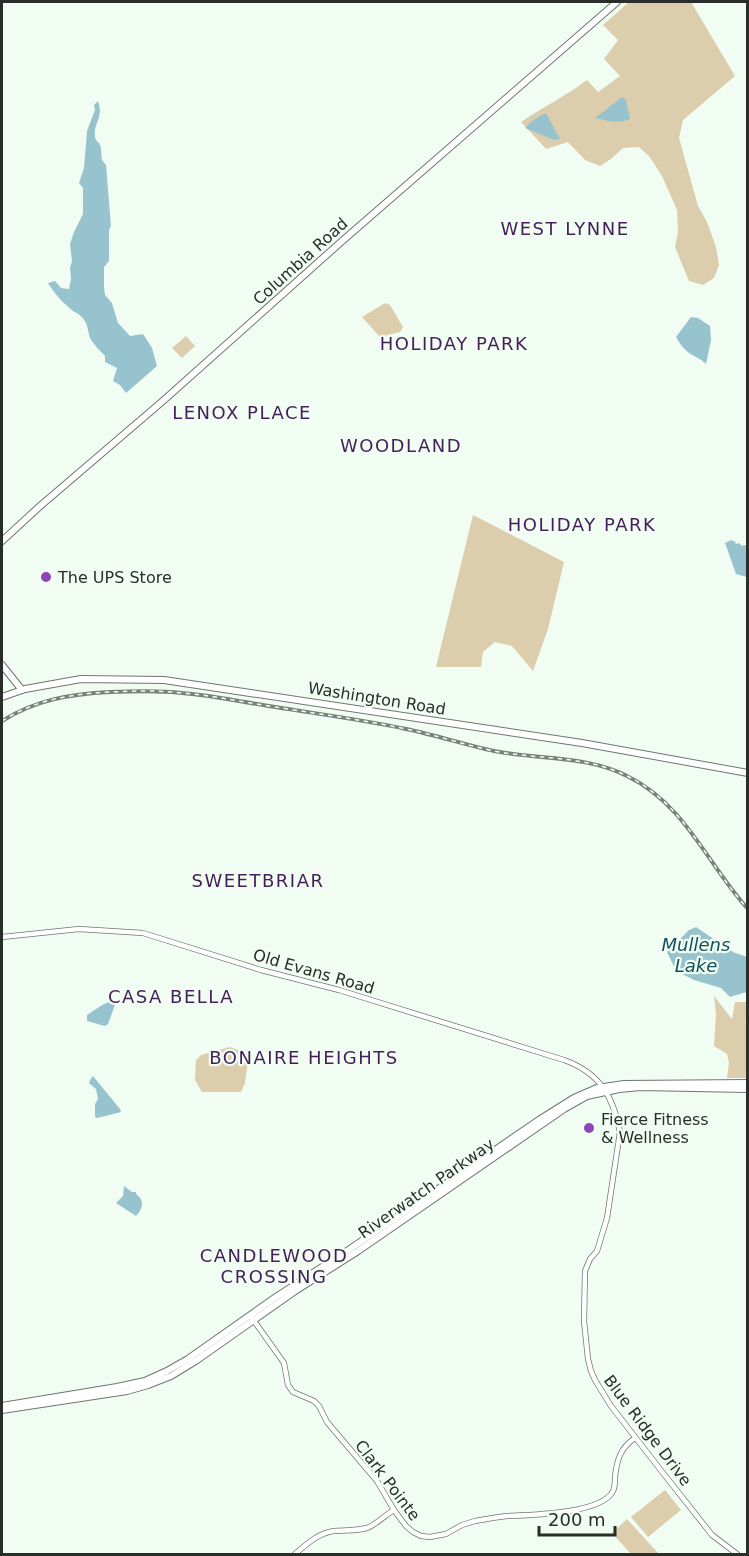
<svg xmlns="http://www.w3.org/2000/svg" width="749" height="1556" font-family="'DejaVu Sans',sans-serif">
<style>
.green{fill:#dccdac}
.water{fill:#97c3ce}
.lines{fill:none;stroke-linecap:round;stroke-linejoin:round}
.minor-casing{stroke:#6d776e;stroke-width:6}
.major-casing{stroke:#6d776e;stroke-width:8}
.minor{stroke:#fff;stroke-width:4.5}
.major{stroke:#fff;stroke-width:6}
.rail-casing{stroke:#79817b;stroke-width:4}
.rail{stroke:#f1fdf3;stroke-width:1.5;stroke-dasharray:4.5;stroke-linecap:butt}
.poi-dot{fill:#8d45b8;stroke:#f1fdf3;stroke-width:2}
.labels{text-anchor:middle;stroke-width:4.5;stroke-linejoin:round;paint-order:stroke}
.street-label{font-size:16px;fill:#292e2a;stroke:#f1fdf3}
.poi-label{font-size:16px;fill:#292e2a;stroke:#f1fdf3;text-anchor:start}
.neighbourhood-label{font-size:18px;letter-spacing:1.5px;fill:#421f57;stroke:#f1fdf3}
.water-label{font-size:18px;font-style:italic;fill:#12505d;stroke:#f1fdf3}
</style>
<rect width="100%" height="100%" fill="#f1fdf3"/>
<g class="green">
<path d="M629,2h62l44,74 -52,44 -4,18 19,68 9,16 9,25 3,18 -5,13 -11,7 -14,-4 -14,-34 3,-15 -1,-22 -15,-34 -13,-20 -10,-9 -16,1 -12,11 -11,7 -15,-6 -17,-18 -22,7 -25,-27c22,-15 45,-26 66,-42l11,12 22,-16 -16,-17 14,-19 -15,-15z"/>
<path d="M385,303l5,2 13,22 -3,5 -20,5 -18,-20z"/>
<path d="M186,336l9,10 -13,12 -10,-10z"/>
<path d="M473,515l91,47 -16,67 -15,42 -21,-25 -17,-4 -12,10 -2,15h-45z"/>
<path d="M714,996l18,23 3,-17h12v18l-2,3h3l-1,55h-20l2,-15 -2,-9 -13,-8 2,-32z"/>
<path d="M230,1047l19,7 -4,29 -4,9h-39l-7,-12 1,-20 5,-5z"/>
<path d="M665,1490l16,20 -33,27 -17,-20z"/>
<path d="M627,1519l31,34 -2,1h-25l-19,-21z"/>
</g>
<g class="water">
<path d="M622,97l4,3 4,19c-11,5 -23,2 -35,-1z"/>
<path d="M98,101c6,17 -5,22 -3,35 1,8 2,2 5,9 2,4 1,11 2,15l4,5 5,61 -2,4v31l-5,6v20l1,8 7,8 6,20 12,13 13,-2 9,14 5,18 -31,27 -6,-8 -7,-4 4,-13 -12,-6v-6c-5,-5 -11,-11 -15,-18 -2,-6 -2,-13 -6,-18 -3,-5 -6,-6 -11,-9 -8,-6 -20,-19 -25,-28l7,-2 6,7 8,1 2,-10 -1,-11 2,-7 -2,-17 4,-12 9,-18v-26l-4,-5 5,-15 3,-37 8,-21 -1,-5z"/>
<path d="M546,113l14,26 -6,1 -29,-12c6,-7 12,-11 21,-15z"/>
<path d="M691,317l7,1 12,8 1,14 -5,24c-6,-6 -11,-7 -17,-11 -6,-5 -10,-10 -13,-16z"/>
<path d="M731,540l5,2 -1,1 1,1 3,-1 3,3 2,-1 3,1v31l-11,-3 -11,-31z"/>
<path d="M696,927l37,25 14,5v35l-17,5 -9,-9 -27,-8 -18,-9 -9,-19 22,-22z"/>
<path d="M109,1002l6,3 -7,19 -3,2 -18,-5v-6l15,-10z"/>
<path d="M93,1076l27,33 1,3 -24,6 -2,-1v-13l3,-5 -2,-10 -7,-6 1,-3z"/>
<path d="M124,1186l8,6h4v2c9,6 7,15 0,22l-20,-13 7,-7z"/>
</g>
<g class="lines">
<defs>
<g id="minor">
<path d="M2,937l77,-8 64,4 118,37 78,20 225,70c36,13 49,36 56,72l-13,86 -10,33 -7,8 -5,12 -1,50 4,38 3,12 4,9 16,26 52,67 49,62 25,19"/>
<path d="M252,1318l32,45 4,22 5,7 21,9 5,5 8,16 50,59 17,29 12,16 7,6 8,4 9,1 16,-3 16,-9 13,-4c11,-2 22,-4 32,-5 23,-1 95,-2 106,-25 2,-4 2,-9 2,-14 2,-17 5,-29 20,-39"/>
<path d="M295,1554c12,-10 23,-21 39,-23 11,-1 22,0 33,-3 10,-4 18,-13 27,-18"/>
</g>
<g id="major">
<path d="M2,541l37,-34 125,-107 177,-158 276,-240"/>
<path d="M2,665l20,25"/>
<path d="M2,697l23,-8 56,-10 83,1 418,63 166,30"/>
<path d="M2,1406l115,-19 28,-6 22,-10 21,-12 88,-62 74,-48 189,-129 35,-22 23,-10 27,-4 124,-1"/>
<path d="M2,1410l125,-19 21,-6 23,-9 26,-16 98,-69 63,-40 206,-142 23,-13 32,-7 21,-2 108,2"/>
</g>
</defs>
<use href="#minor" class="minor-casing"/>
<use href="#major" class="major-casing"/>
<use href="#minor" class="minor"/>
<use href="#major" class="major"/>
<defs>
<path id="rail" d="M2,721c33,-21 68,-27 108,-29 24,-1 48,-2 72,1 27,2 54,8 81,12 48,8 96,14 143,24 30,6 59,16 88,22 45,9 92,4 133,25 58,28 80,88 121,133"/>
</defs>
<use href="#rail" class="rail-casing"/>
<use href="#rail" class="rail"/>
</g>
<g class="poi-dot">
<circle cx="46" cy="577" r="6"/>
<circle cx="589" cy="1128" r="6"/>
</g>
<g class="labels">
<g class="street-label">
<text transform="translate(300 261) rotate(-42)" y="6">Columbia Road</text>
<text transform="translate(377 698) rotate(9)" y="6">Washington Road</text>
<text transform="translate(314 971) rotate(16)" y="6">Old Evans Road</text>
<text transform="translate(426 1188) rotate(-35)" y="6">Riverwatch Parkway</text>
<text transform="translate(648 1430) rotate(53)" y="6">Blue Ridge Drive</text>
<text transform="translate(388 1480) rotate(53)" y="6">Clark Pointe</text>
</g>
<g class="poi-label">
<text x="58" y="583">The UPS Store</text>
<text x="601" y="1125">Fierce Fitness<tspan x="601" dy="18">&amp; Wellness</tspan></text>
</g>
<g class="neighbourhood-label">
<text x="565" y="235">WEST LYNNE</text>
<text x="454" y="350">HOLIDAY PARK</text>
<text x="242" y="419">LENOX PLACE</text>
<text x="401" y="452">WOODLAND</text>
<text x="582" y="531">HOLIDAY PARK</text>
<text x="258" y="887">SWEETBRIAR</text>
<text x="171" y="1003">CASA BELLA</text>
<text x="304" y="1064">BONAIRE HEIGHTS</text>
<text x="274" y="1262">CANDLEWOOD<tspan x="274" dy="21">CROSSING</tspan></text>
</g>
<g class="water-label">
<text x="696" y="951">Mullens<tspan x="696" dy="21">Lake</tspan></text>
</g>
</g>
<rect width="749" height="1556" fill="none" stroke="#292e2a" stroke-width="6"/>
<path d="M539 1526v9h76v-9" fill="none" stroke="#292e2a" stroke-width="3"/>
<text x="548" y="1526" font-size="18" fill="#292e2a" stroke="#f1fdf3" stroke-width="4.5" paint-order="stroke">200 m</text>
</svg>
